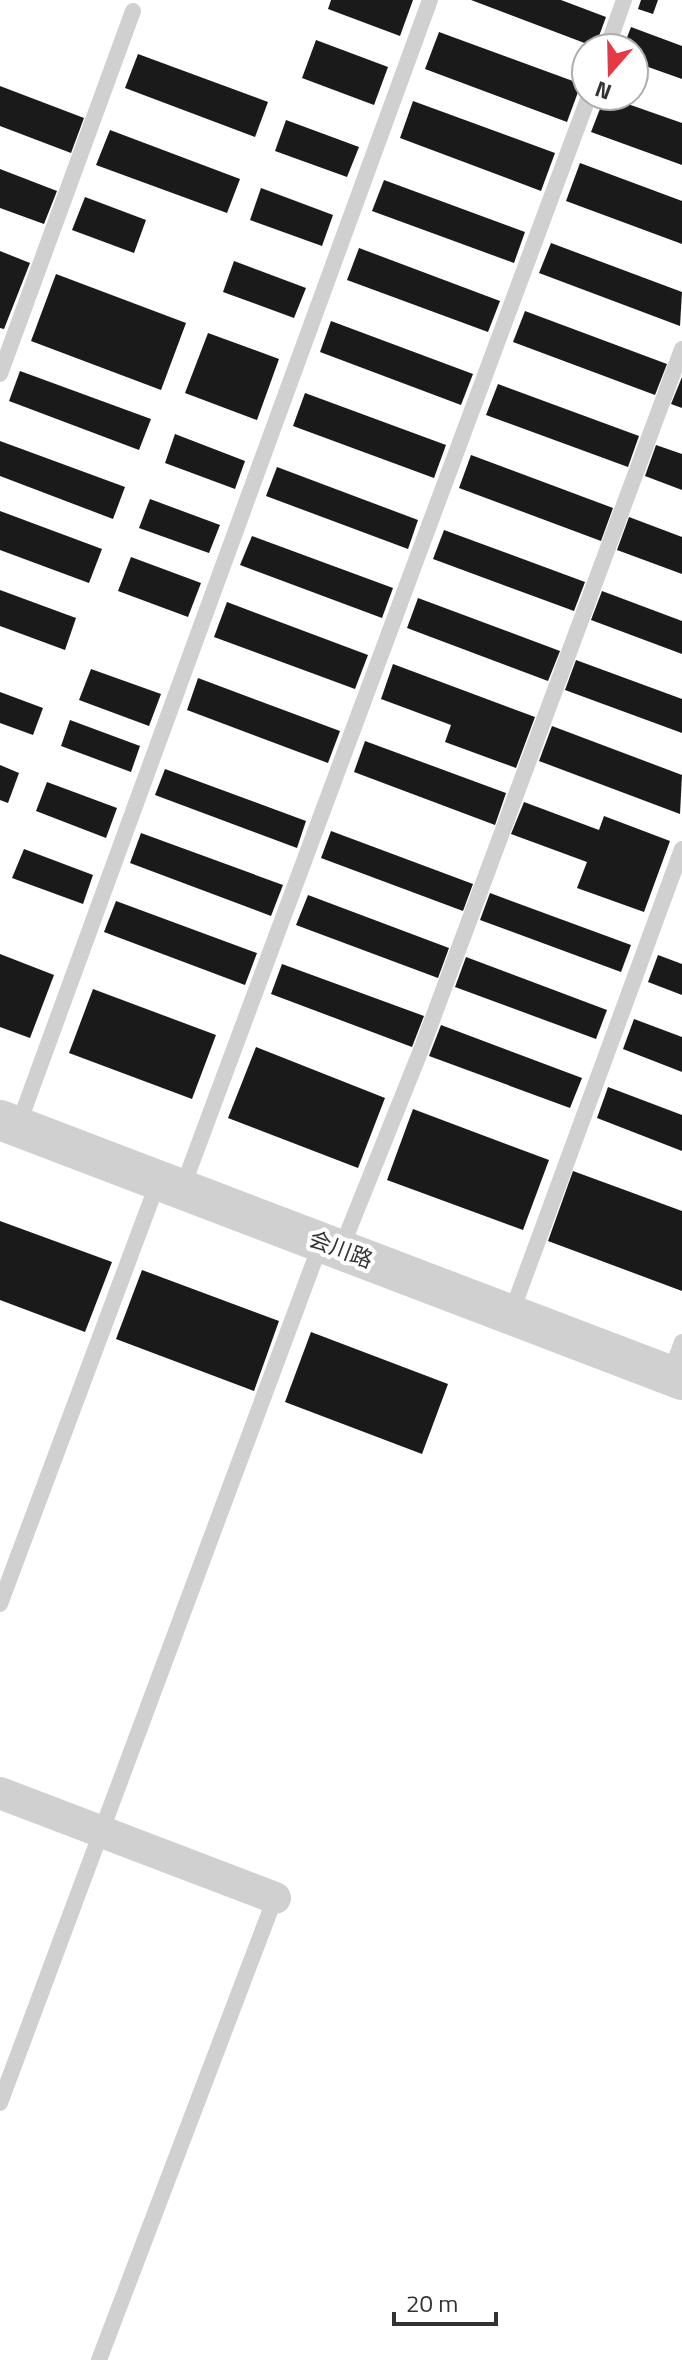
<svg xmlns="http://www.w3.org/2000/svg" width="682" height="2360" font-family="'Titillium Web','Noto Sans SC',sans-serif">
	<style>
		.building { fill: #1a1a1a }
		.lines { fill: none; stroke-linecap: round; stroke-linejoin: round }
		.service { stroke: #d0d0d0; stroke-width: 16 }
		.minor { stroke: #d0d0d0; stroke-width: 32 }
		.tertiary { stroke: #d0d0d0; stroke-width: 40 }
		.labels { text-anchor: middle; stroke-width: 8; stroke-linejoin: round; paint-order: stroke }
		.street-label { font-size: 22px; fill: #333; stroke: #fff }
	</style>
	<rect width="100%" height="100%" fill="#fff"/>
	<g class="building">
		<path d="M331 0H413L400 36 328 9Z"/>
		<path d="M471 0H561L606 17 595 47Z"/>
		<path d="M641 0H658L653 14 638 9Z"/>
		<path d="M631 27 682 46V79L634 62V48H623Z"/>
		<path d="M439 32 581 84 567 122 425 69Z"/>
		<path d="M316 40 388 67 374 105 302 78Z"/>
		<path d="M138 54 268 102 255 137 125 88Z"/>
		<path d="M0 86 84 118 71 153 0 126Z"/>
		<path d="M605 96 682 123V165L591 132Z"/>
		<path d="M413 101 555 153 541 191 400 138Z"/>
		<path d="M286 120 359 147 347 177 275 151Z"/>
		<path d="M110 130 240 179 227 213 96 165Z"/>
		<path d="M580 163 682 201V244L566 201Z"/>
		<path d="M0 169 57 191 44 224 0 208Z"/>
		<path d="M384 180 525 232 514 263 372 211Z"/>
		<path d="M261 188 333 215 322 246 250 220Z"/>
		<path d="M85 197 146 220 134 253 72 230Z"/>
		<path d="M551 243 682 292 680 326 539 273Z"/>
		<path d="M359 248 500 301 488 332 347 280Z"/>
		<path d="M0 251 30 263 4 329 0 328Z"/>
		<path d="M234 261 306 288 294 318 223 292Z"/>
		<path d="M56 274 186 323 161 390 31 341Z"/>
		<path d="M525 311 667 364 655 395 513 342Z"/>
		<path d="M331 321 473 374 461 405 320 352Z"/>
		<path d="M208 333 279 359 257 420 185 393Z"/>
		<path d="M20 371 151 419 139 450 9 401Z"/>
		<path d="M682 377V408L671 404Z"/>
		<path d="M498 384 639 436 628 467 486 415Z"/>
		<path d="M305 393 446 445 434 478 293 426Z"/>
		<path d="M175 434 245 461 235 489 165 463Z"/>
		<path d="M0 441 125 487 113 519 0 476Z"/>
		<path d="M656 445 682 454V490L645 476Z"/>
		<path d="M471 455 613 508 601 541 459 488Z"/>
		<path d="M277 467 418 520 408 549 266 496Z"/>
		<path d="M150 499 220 525 209 553 139 528Z"/>
		<path d="M0 511 102 549 89 583 0 550Z"/>
		<path d="M629 517 682 537V574L617 550Z"/>
		<path d="M444 530 585 582 574 611 433 559Z"/>
		<path d="M252 536 393 588 382 618 240 565Z"/>
		<path d="M131 557 201 583 188 617 118 591Z"/>
		<path d="M0 590 76 618 65 650 0 626Z"/>
		<path d="M602 591 682 621V654L591 620Z"/>
		<path d="M418 598 560 651 548 681 407 628Z"/>
		<path d="M227 602 368 655 355 689 214 637Z"/>
		<path d="M576 660 682 699V733L565 690Z"/>
		<path d="M393 664 535 717 516 768 445 742 451 725 381 699Z"/>
		<path d="M91 669 161 694 149 726 79 700Z"/>
		<path d="M198 678 340 731 328 763 187 710Z"/>
		<path d="M0 692 43 708 33 735 0 723Z"/>
		<path d="M70 720 140 746 131 772 61 746Z"/>
		<path d="M552 726 682 775 680 814 539 761Z"/>
		<path d="M365 741 506 793 495 825 354 772Z"/>
		<path d="M0 765 19 773 8 803 0 800Z"/>
		<path d="M165 769 306 821 297 848 155 795Z"/>
		<path d="M47 782 117 808 106 838 36 811Z"/>
		<path d="M524 802 599 830 604 816 670 841 644 912 577 888 587 862 511 834Z"/>
		<path d="M331 831 473 884 463 911 321 858Z"/>
		<path d="M141 833 283 885 271 916 130 863Z"/>
		<path d="M24 849 93 875 83 904 12 878Z"/>
		<path d="M490 893 631 945 621 972 480 920Z"/>
		<path d="M308 895 449 948 438 978 296 925Z"/>
		<path d="M116 901 257 953 245 985 104 932Z"/>
		<path d="M0 954 54 975 30 1038 0 1027Z"/>
		<path d="M658 955 682 964V995L648 982Z"/>
		<path d="M466 957 607 1010 596 1039 455 987Z"/>
		<path d="M282 964 424 1016 412 1047 271 994Z"/>
		<path d="M93 989 216 1035 192 1099 69 1053Z"/>
		<path d="M634 1019 682 1037V1072L623 1049Z"/>
		<path d="M441 1025 582 1078 570 1108 429 1056Z"/>
		<path d="M256 1047 385 1098 358 1168 228 1118Z"/>
		<path d="M608 1087 682 1115V1151L597 1118Z"/>
		<path d="M413 1109 549 1160 523 1230 387 1180Z"/>
		<path d="M573 1171 682 1211V1291L548 1241Z"/>
		<path d="M0 1221 112 1262 85 1332 0 1300Z"/>
		<path d="M142 1270 279 1321 254 1391 116 1339Z"/>
		<path d="M311 1332 448 1384 422 1454 285 1402Z"/>
	</g>
	<g class="lines">
		<g class="service">
			<path d="M607 48 624 0"/>
			<path d="M0 374 133 11"/>
			<path d="M18 1126 430 0"/>
			<path d="M182 1189 589 96"/>
			<path d="M341 1249 421 1050 682 349"/>
			<path d="M511 1314 682 849"/>
			<path d="M670 1375 682 1342"/>
			<path d="M0 1604 158 1182"/>
			<path d="M0 2103 321 1243"/>
			<path d="M99 2360 275 1898"/>
		</g>
		<path class="minor" d="M0 1793 275 1898"/>
		<path class="tertiary" d="M0 1120 682 1380"/>
	</g>
	<g class="labels">
		<g class="street-label">
			<text transform="translate(341 1249) rotate(21)" y="8">会川路</text>
		</g>
	</g>
	<g transform="translate(610 72) rotate(200)"><circle r="38" fill="#ffffff" stroke="#adadad" stroke-width="2"/>
	<path d="M0-6L14 30L0 20L-14 30Z" fill="#e63946"/>
	<text y="-12" font-size="22" font-weight="bold" text-anchor="middle" fill="#333333">N</text>
	</g>
	<path d="M394 2312v12h102v-12" fill="none" stroke="#333333" stroke-width="4"/>
	<text x="406" y="2312" font-size="24" fill="#333333" stroke="#ffffff" stroke-width="6" paint-order="stroke">20 m</text>
</svg>
